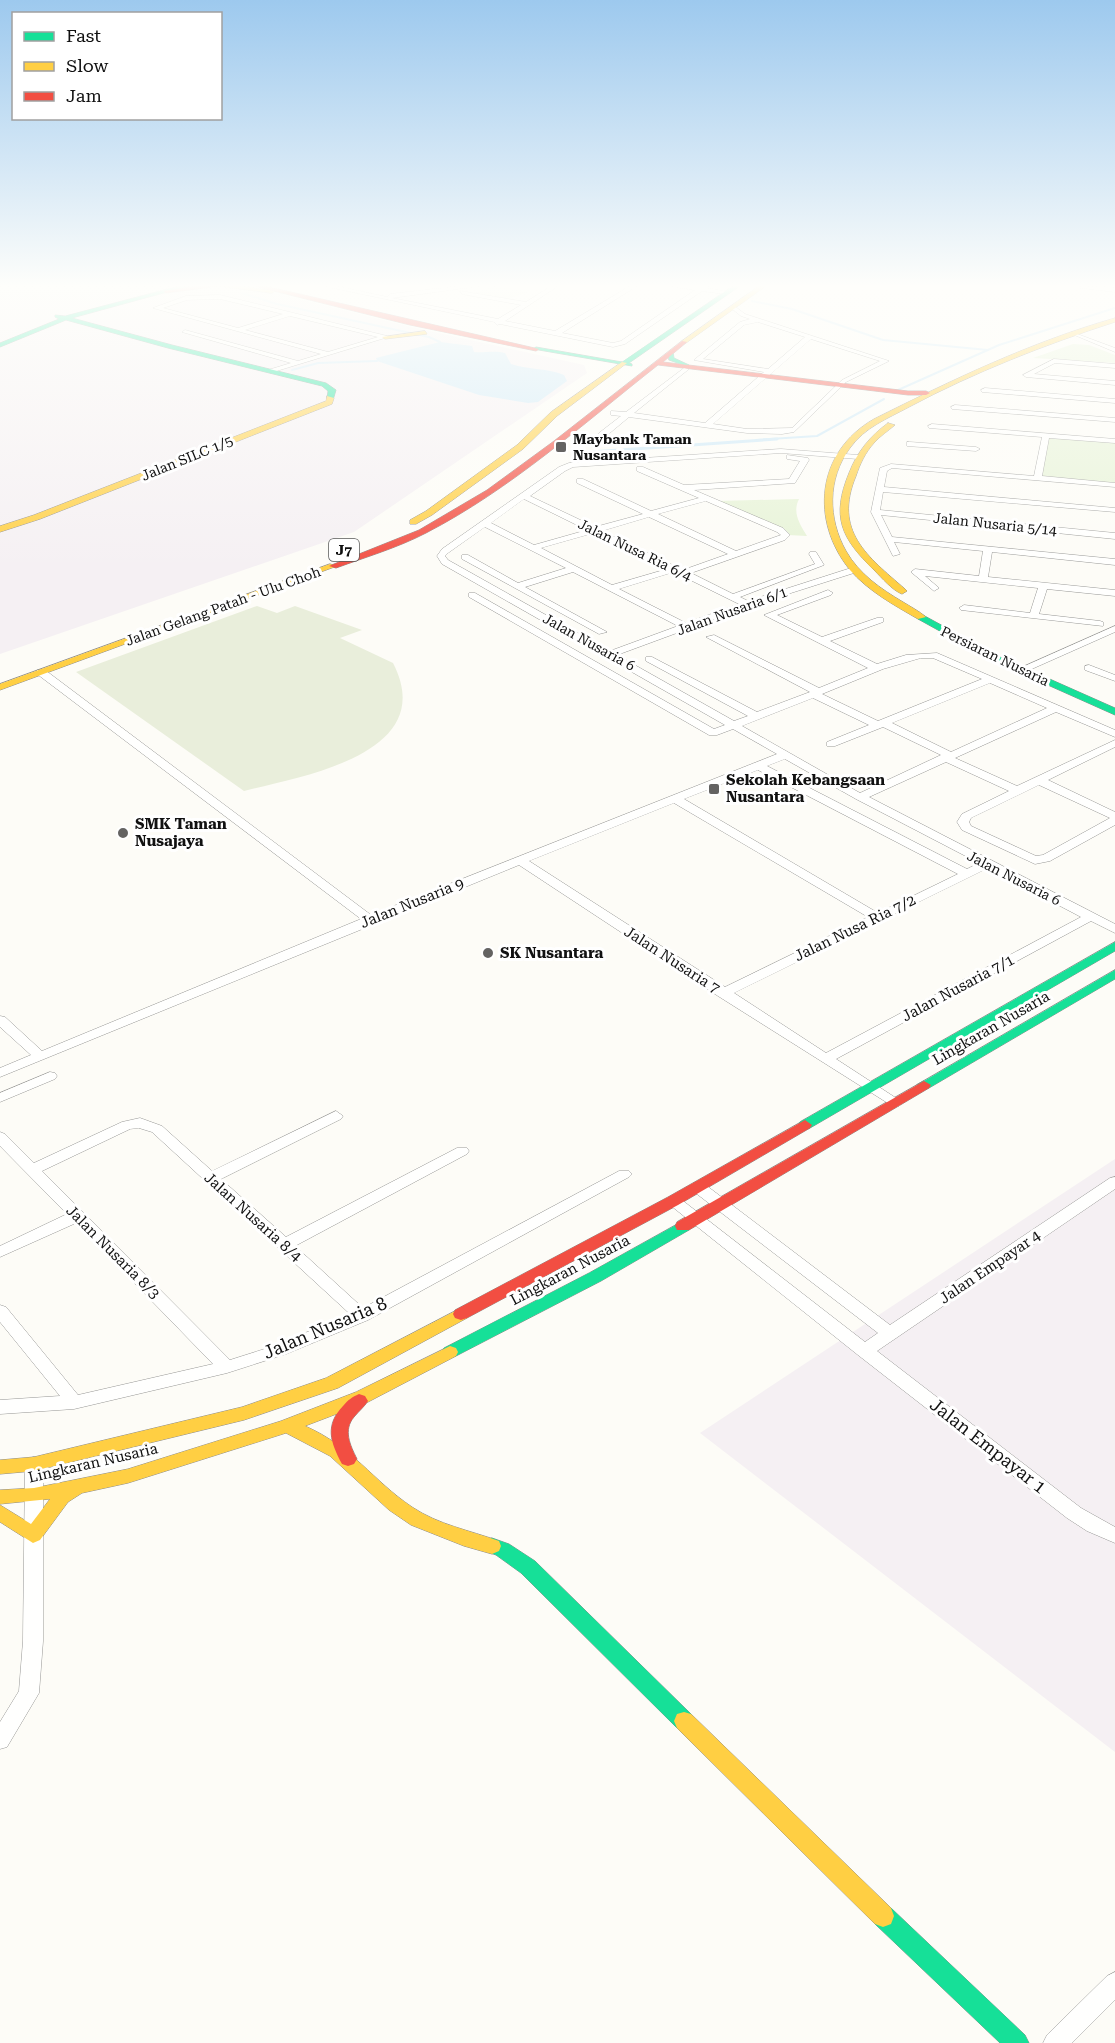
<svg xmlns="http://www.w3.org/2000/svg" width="1115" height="2043" font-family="'Roboto Serif',serif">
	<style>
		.industrial { fill: #f5f0f3 }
		.green { fill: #e7f3d7 }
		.cemetery { fill: #e9eedb }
		.pitch { fill: #f0f6e1 }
		.water { fill: #cde8f7 }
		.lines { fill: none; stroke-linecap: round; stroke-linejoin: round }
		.stream-far1 { stroke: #cde8f7; stroke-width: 2 }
		.stream { stroke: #cde8f7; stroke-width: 3 }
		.street-casing { stroke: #979795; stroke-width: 1 }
		.fast-casing { stroke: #8e8d8b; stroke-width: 1 }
		.slow-casing { stroke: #8e8d8b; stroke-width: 1 }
		.jam-casing { stroke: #8e8d8b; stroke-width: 1 }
		.street { fill: #fffffe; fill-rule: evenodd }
		.fast { fill: #16e098; fill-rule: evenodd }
		.slow { fill: #ffcf43; fill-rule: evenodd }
		.jam { fill: #f24e42; fill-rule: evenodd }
		.poi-dot { fill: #646362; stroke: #fff; stroke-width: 2 }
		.labels { text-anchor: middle; stroke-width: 6; stroke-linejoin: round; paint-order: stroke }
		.far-poi-label { font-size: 14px; font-weight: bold; fill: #111; stroke: #fff; text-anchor: start }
		.far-street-label { font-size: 14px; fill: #111; stroke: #fff }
		.shield { fill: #fff; stroke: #585858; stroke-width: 1.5 }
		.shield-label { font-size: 14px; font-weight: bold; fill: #111 }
		.poi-label { font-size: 15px; font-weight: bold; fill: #111; stroke: #fff; text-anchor: start }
		.street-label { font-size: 15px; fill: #111; stroke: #fff }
		.near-street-label { font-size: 18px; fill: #111; stroke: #fff }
	</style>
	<rect width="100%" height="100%" fill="#fdfcf7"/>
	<g class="industrial">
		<path d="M0 286H247L411 327 584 365 587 373 354 532 0 654Z"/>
		<path d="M1115 1159V1752L700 1433Z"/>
	</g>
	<g class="green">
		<path d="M1073 344 1089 345 1115 355V363L1033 358Z"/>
		<path d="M1048 437 1115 443V483L1042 477Z"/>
		<path d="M799 499C792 513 800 524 807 536L788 535 717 501Z"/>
	</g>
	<path class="cemetery" d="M257 606 277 613 295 606 362 630 340 638 393 663C440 754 303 776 244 791L76 672Z"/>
	<path class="pitch" d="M495 286 528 292 508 299 475 293Z"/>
	<path class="water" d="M440 342 472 346 474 352C485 353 494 350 505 353L511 364C529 370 548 368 564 375L567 381 538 402 528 403 479 395 377 361 376 358Z"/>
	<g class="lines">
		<g class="stream-far1">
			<path d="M242 293 277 304 429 337 440 342"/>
			<path d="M752 301 792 309 883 340 988 350"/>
			<path d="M292 370 318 363 377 361"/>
			<path d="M898 390 999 345 1115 308"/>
			<path d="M756 440 817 436 884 399"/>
		</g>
		<path class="stream" d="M576 453 777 439"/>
		<g class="street-casing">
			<g id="street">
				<path d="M324 286H336L387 297 390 294 461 286H480L392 298 498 319 521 305 462 294 460 291 526 302 551 286H558L505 321 555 331 630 286H637L562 333 613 343 621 341 695 290 669 286H709L707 288 728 292 725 294 702 291 625 344 613 347 500 324 497 325 494 322Z"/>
				<path d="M1078 286 1115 288V292L1081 288Z"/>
				<path d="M220 295 387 336 388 337 270 373 268 370 291 363 182 332 185 330 298 361 321 354 153 308 186 296ZM220 299 283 314 238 328 163 308 187 300ZM290 316 378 337 328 352 245 330Z"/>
				<path d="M733 305 745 314 889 361 846 382 794 432 782 434 747 433 629 417 605 437H599V433L621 416 611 415V411L626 412 684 368 689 369 634 413 705 423 764 372 694 360 740 322 750 319 741 316 731 308ZM758 322 805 337 768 369 703 359 744 325ZM811 339 880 361 842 380 792 428 747 429 713 424Z"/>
				<path d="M1072 332 1115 348V352L1072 334Z"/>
				<path d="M1054 359 1115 364V368L1055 363 1034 374 1115 381V385L1026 377 1023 375Z"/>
				<path d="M985 388 1115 399V403L982 392 981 390Z"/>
				<path d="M955 405 1115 418V422L952 409 951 407Z"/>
				<path d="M932 424 1115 439V443L1049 438 1042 476 1115 483V487L892 468 887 471 884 487 1115 508V512L883 492 880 510 1115 533V539L881 515 892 537 1115 559V565L992 552 988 577 1115 590V596L1047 589 1039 614 1100 621 1103 622V626L961 610 959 608 964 605 1030 613 1038 588 925 576 939 588 934 591 911 572 915 569 979 576 983 551 894 542 900 554 893 556 871 512 880 468 891 464 1034 476 1042 437 929 428 928 426Z"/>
				<path d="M910 442 976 447 980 449 976 451 907 446V442Z"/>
				<path d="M781 449 858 455 862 457 858 459 781 453 573 467 565 471 530 496 595 527 643 514 577 483V479H583L651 511 699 498 637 471V467H643L684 485 789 479 800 461 787 459V455L808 458 809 460 795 483 694 490 783 528 790 535 785 540 691 573 733 594 815 564 809 554 810 552H816L824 565 740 597 748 601 851 568H857V572L750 606 617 655 734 721 748 716 646 661V657H652L757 712 810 692 706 637 714 635 819 688 868 668 764 615 828 590 833 593 831 595 777 615 822 637 877 618H883V622L830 641 877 664 906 655 937 653 1115 730V737L1056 712 955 758 1017 786 1115 740V747L1048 780 1115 812V825L1050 861 1035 864 962 830 957 822 962 814 1009 791 946 762 869 797 1115 924V933L1091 921 836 1059 899 1100 901 1103 899 1106 894 1107 718 996 519 865 0 1077V1068L31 1055 0 1027V1016L5 1017 42 1051 361 919 37 674V670H45L371 915 777 754 733 729 717 735H709L469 597V593H475L714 729 725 725 442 564 437 556 442 549 559 467 569 463ZM524 499 587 530 534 545 491 523ZM706 501 777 532 781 535 736 551 658 514ZM649 517 728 554 683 570 602 531ZM485 527 566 568 518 583 468 555H462V559L599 634 607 632 525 587 573 572 678 626 610 651 448 560 445 556 448 553ZM594 533 667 569 612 585 541 548ZM674 572 739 604 686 623 619 589ZM921 658H933L982 679 878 721 822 694 883 669ZM990 683 1047 708 951 752 892 723ZM813 698 869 725 827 742V746H835L883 727 941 755 860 793 742 726ZM785 759 856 799 979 863 967 869 767 766ZM758 770 958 874 878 913 684 799ZM1039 785 1110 818 1043 855 1036 856 971 826 969 822 971 818ZM674 803 868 917 725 987 529 861ZM988 868 1081 917 826 1053 734 993Z"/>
				<path d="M1115 626V632L1025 672H1017L1016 670Z"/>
				<path d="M1089 665 1115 675V681L1085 670V666Z"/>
				<path d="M50 1072 55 1073 57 1076 55 1079 0 1102V1093Z"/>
				<path d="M336 1111 343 1116 341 1119 221 1179 286 1237 457 1148H467L469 1151 467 1154 295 1246 363 1308 619 1171H629L632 1174 629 1177 368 1320 286 1354 227 1373 74 1409 0 1414V1400L60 1396 0 1322V1305L6 1307 78 1395 213 1364 76 1223 0 1257V1246L67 1214 0 1146V1132L5 1134 34 1163 122 1122 140 1118 162 1126 212 1171ZM139 1128 152 1132 350 1314 274 1346 230 1360 42 1171 130 1129Z"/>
				<path d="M1115 1177V1189L877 1351 1081 1508 1115 1527V1543L1087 1531 1067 1518 858 1355 665 1201 668 1197H678L865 1342 878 1333 693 1191 690 1187 693 1183H703L890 1325 1110 1178Z"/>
				<path d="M34 1457 40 1459 43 1464V1641L39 1693 7 1747 0 1749V1722L19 1691 23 1641 25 1464 28 1459Z"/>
				<path d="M1115 1972V2000L1072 2043H1043L1047 2035 1107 1976Z"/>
			</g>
		</g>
		<g class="fast-casing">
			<g id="fast">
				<path d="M179 286H189L72 318 172 345 326 383 336 390 333 400H327L328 391 322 386 168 348 66 320 0 347V343L59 319 55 317V315L65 316Z"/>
				<path d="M733 286H740L629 363 632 364V366L533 349 536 347 622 362Z"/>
				<path d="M669 352H673L674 358 689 365V367L669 360Z"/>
				<path d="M921 614 1000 657 1115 708V715L994 661 918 619 916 617Z"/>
				<path d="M1115 942V951L810 1128 805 1130 798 1125 800 1122Z"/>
				<path d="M1115 970V979L929 1088H919L917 1085Z"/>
				<path d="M683 1221 689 1222 691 1226 689 1230 601 1281 456 1356 450 1358 444 1356 442 1352 444 1348 589 1273Z"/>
				<path d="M492 1538 509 1544 535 1561 691 1714 694 1721 691 1728 684 1730 677 1728 521 1573 496 1555 485 1551 483 1546 485 1541Z"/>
				<path d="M883 1905 891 1908 1025 2035 1029 2043H1000L875 1924 872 1916 875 1908Z"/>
			</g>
		</g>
		<g class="slow-casing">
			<g id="slow">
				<path d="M219 286H240L275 291 272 293Z"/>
				<path d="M759 286H766L686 343H682V341Z"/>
				<path d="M1115 318V322C1044 345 975 372 909 407 887 419 865 427 850 448 827 479 828 519 846 551 859 574 881 589 903 602 911 607 919 611 926 617L918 619C894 605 868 591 850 570 810 521 816 452 874 419 952 380 1031 342 1115 318Z"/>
				<path d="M425 331 427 334 385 339 382 337Z"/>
				<path d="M622 362 627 363 557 416 523 449 432 515 416 524H410V520L426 511 517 445 551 412Z"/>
				<path d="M327 396 334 398 332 404 40 519 0 532V526L34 515 326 401Z"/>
				<path d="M888 423 895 425C888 431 880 436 874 443 865 453 860 464 856 476 833 531 867 556 905 589L907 591 902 594C892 590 882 578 874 570 841 538 831 517 849 473 857 452 870 436 888 423Z"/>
				<path d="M330 564 337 566 0 690V684Z"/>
				<path d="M461 1308 467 1310 469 1314 467 1318 338 1388 244 1420 34 1471 0 1474V1460L34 1457 242 1407 326 1378Z"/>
				<path d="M450 1346 456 1348 458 1352 456 1356 368 1402 305 1426C353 1447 372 1480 412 1507 439 1525 469 1530 499 1541L501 1546 499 1551 492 1554 464 1546 411 1525 389 1510 330 1456 286 1433 128 1483 82 1493 68 1502 40 1540 33 1543 0 1522V1505L31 1524 50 1499 0 1504V1490L34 1488 128 1469 281 1421 356 1392Z"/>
				<path d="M684 1712 691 1714 891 1908 894 1916 891 1924 883 1927 875 1924 677 1728 674 1721 677 1714Z"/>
			</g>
		</g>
		<g class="jam-casing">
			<g id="jam">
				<path d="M198 286H219L166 293 163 291Z"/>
				<path d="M254 286H265L539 349 536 351 410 325Z"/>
				<path d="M682 341 687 342 663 362 908 391H926L930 393 926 395H908L658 365C583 424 511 489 426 533 397 548 366 557 336 568L329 566 419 530 487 490 554 441Z"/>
				<path d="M924 1081 931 1085 929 1088 689 1230H677L675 1226 677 1222Z"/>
				<path d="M805 1120 812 1125 810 1128 678 1205 467 1318 461 1320 455 1318 453 1314 455 1310 668 1197Z"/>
				<path d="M359 1394 365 1396 368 1401C364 1407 359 1411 354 1417 343 1430 350 1445 357 1459L354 1464 348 1466 342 1464C330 1442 325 1425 343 1406 348 1400 352 1397 359 1394Z"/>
			</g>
		</g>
		<use href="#street" class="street"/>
		<use href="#fast" class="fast"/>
		<use href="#slow" class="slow"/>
		<use href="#jam" class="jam"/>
	</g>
	<linearGradient id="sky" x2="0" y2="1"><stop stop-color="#9dc9ee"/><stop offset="0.5" stop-color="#fefefb"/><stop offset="1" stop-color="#fefefb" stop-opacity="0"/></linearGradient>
	<rect width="1115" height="572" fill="url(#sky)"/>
	<g class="poi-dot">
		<rect x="555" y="441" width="12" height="12" rx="3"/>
		<rect x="708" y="783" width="12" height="12" rx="3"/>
		<circle cx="123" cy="833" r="6"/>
		<circle cx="488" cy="953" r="6"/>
	</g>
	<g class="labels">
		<g class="far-poi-label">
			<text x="573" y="444">Maybank Taman<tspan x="573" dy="16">Nusantara</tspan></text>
		</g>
		<g class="far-street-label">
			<text transform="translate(187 458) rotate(-22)" y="5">Jalan SILC 1/5</text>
			<text transform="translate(995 524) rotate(6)" y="5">Jalan Nusaria 5/14</text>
			<text transform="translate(635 550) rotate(26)" y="5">Jalan Nusa Ria 6/4</text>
			<text transform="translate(223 606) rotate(-20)" y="5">Jalan Gelang Patah - Ulu Choh</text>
			<text transform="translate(732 611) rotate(-20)" y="5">Jalan Nusaria 6/1</text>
			<text transform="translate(589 642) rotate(29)" y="5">Jalan Nusaria 6</text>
			<text transform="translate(995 656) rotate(26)" y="5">Persiaran Nusaria</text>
			<text transform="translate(1014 878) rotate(27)" y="5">Jalan Nusaria 6</text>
		</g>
		<rect class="shield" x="329" y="539" width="30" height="22" rx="4.5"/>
		<g class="shield-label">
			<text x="344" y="555">J7</text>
		</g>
		<g class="poi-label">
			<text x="726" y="785">Sekolah Kebangsaan<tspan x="726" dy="17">Nusantara</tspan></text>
			<text x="135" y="829">SMK Taman<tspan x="135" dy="17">Nusajaya</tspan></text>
			<text x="500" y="958">SK Nusantara</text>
		</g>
		<g class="street-label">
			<text transform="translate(412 903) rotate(-22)" y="5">Jalan Nusaria 9</text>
			<text transform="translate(855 928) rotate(-26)" y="5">Jalan Nusa Ria 7/2</text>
			<text transform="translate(672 960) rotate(33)" y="5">Jalan Nusaria 7</text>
			<text transform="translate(958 988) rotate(-28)" y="5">Jalan Nusaria 7/1</text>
			<text transform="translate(991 1028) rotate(-30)" y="5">Lingkaran Nusaria</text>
			<text transform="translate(253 1217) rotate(42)" y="5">Jalan Nusaria 8/4</text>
			<text transform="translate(113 1252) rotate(45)" y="5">Jalan Nusaria 8/3</text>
			<text transform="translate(990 1267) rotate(-34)" y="5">Jalan Empayar 4</text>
			<text transform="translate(570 1270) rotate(-28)" y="5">Lingkaran Nusaria</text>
			<text transform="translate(93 1463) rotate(-13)" y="5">Lingkaran Nusaria</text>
		</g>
		<g class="near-street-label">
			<text transform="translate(325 1328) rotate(-23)" y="6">Jalan Nusaria 8</text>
			<text transform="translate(988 1446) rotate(38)" y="6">Jalan Empayar 1</text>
		</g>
	</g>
	<rect x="12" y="12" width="210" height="108" fill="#ffffff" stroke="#a0a0a0" stroke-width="1.5"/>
	<rect x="24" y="32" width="30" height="9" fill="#16e098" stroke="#a0a0a0" stroke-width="1.5"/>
	<text x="66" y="42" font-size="18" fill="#111111">Fast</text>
	<rect x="24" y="62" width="30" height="9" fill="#ffcf43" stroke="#a0a0a0" stroke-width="1.5"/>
	<text x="66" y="72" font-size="18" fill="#111111">Slow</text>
	<rect x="24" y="92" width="30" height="9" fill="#f24e42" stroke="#a0a0a0" stroke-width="1.5"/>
	<text x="66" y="102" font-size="18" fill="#111111">Jam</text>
</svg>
